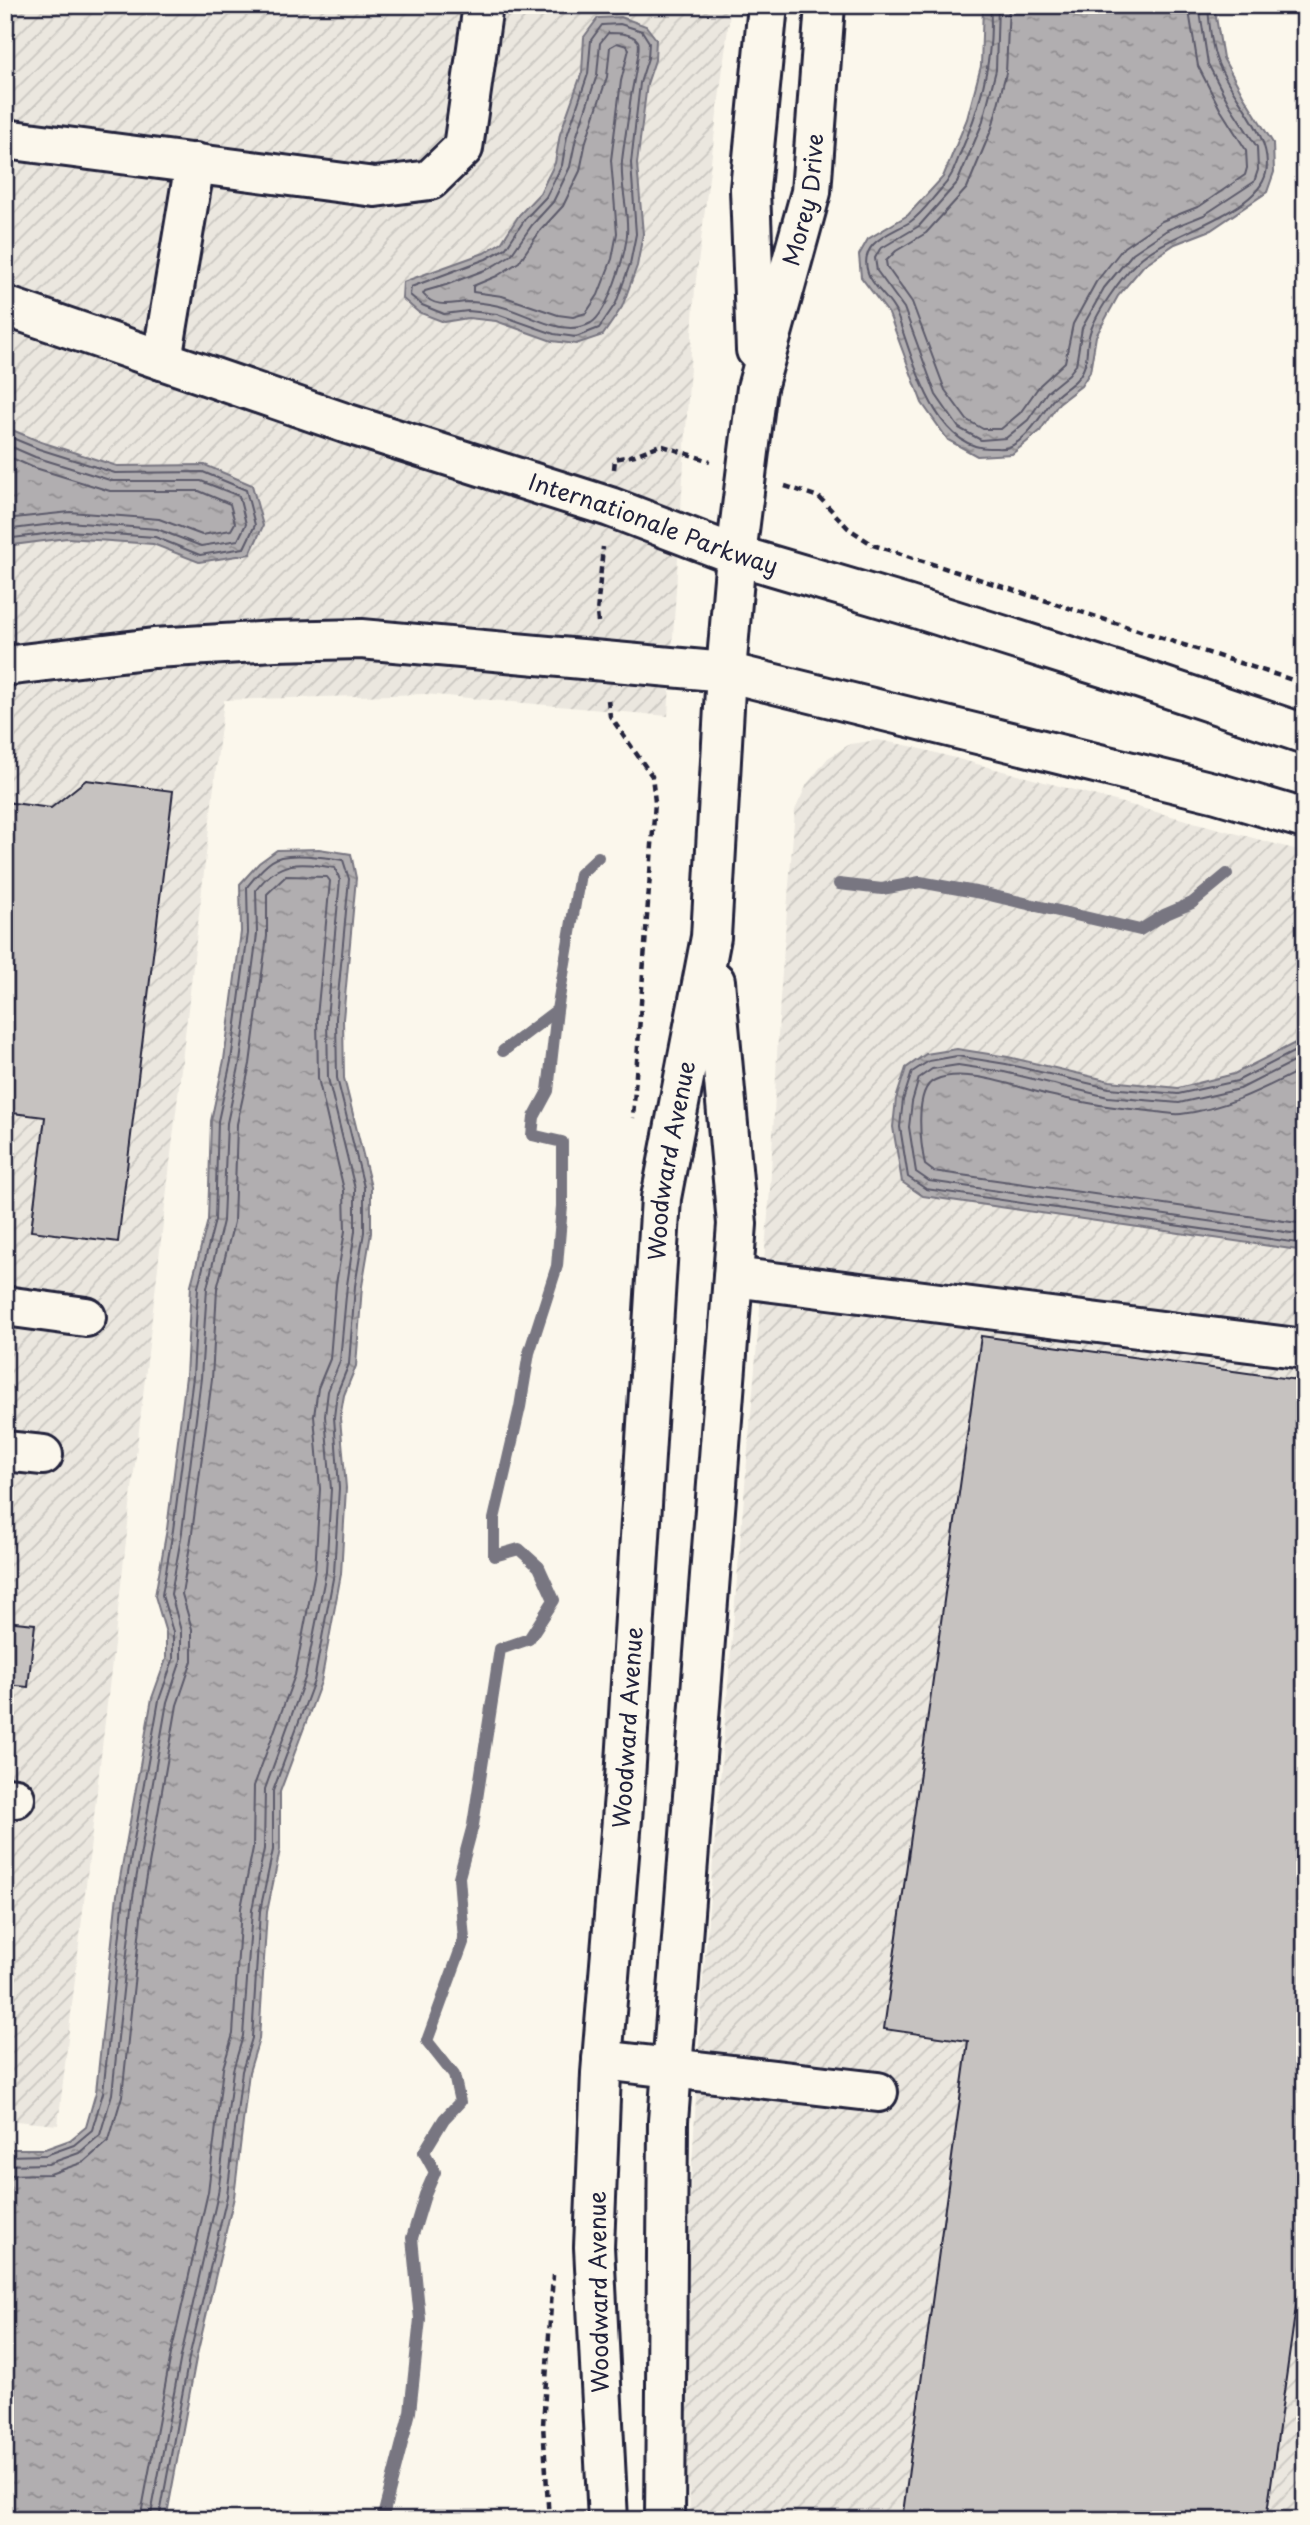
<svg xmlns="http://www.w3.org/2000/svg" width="1310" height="2525" font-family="'Playpen Sans',sans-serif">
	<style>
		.industrial { fill: url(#industrial-furrows) }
		.water { fill: url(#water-ripples); stroke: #787681; stroke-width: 2 }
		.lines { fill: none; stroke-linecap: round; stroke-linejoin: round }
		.shore { stroke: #5b5a6a; stroke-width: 2 }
		.stream { stroke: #787681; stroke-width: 12 }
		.building { fill: #c6c2c0; stroke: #22223b; stroke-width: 2 }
		.minor-casing { stroke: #22223b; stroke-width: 44 }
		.path { stroke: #22223b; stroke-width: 4.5; stroke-dasharray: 7 5; stroke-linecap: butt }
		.minor { stroke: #fbf7ec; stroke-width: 38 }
		.labels { text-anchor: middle; stroke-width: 5; stroke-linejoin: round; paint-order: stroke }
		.street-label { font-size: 23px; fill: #22223b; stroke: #fbf7ec }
	</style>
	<defs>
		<pattern id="industrial-furrows" width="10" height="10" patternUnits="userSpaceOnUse" patternTransform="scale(1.75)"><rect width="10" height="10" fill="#ebe7df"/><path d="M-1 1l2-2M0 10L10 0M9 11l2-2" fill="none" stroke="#c9c6c0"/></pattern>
		<pattern id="water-ripples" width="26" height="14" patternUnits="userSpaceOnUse" patternTransform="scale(1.75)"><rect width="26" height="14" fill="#b1aeb0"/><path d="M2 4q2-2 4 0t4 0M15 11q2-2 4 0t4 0" fill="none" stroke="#908d90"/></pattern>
	</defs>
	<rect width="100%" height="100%" fill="#fbf7ec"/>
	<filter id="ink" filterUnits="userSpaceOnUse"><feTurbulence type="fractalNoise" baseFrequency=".0143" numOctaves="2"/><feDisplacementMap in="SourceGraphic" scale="14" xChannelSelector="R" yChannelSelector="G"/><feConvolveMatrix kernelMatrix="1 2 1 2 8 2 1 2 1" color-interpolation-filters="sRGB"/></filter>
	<g filter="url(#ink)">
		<g class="industrial">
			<path d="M5 5H731L695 287 668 716 425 694 224 700 58 2125 5 2120Z"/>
			<path d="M878 740 910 746 1305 852V2520H691L687 2470V2254L702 1991 770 1191 780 998 795 810 807 784 828 758 850 744Z"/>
		</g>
		<g class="water">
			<path d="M983 5H1214L1223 58 1243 95 1273 143 1274 172 1267 192 1211 230 1175 244 1144 265 1118 296 1096 336 1090 372 1081 386 1059 403 1040 431 1012 454 977 456 948 440 922 403 889 314 861 277 859 255 868 239 908 215 943 177 967 119 981 66Z"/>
			<path d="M621 17 646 26 656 39 655 60 647 84 637 164 643 234 637 266 622 307 603 335 576 344 552 341 496 321 468 318 444 322 418 312 402 298 403 282 484 253 502 242 519 215 540 193 555 163 560 134 582 72 584 37 598 18Z"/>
			<path d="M5 427 41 442 117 466 205 465 252 485 263 526 250 554 199 562 153 544 67 538 5 546Z"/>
			<path d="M319 849 351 854 356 878 343 1019 344 1078 371 1187V1233L362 1286 356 1366 344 1395 340 1418 346 1488 341 1574 321 1682 280 1792V1850L267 1912 259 2039 249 2072 234 2197 196 2359 166 2520H5V2149H45L70 2140 86 2127 96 2092 117 1895 152 1698 166 1659V1633L155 1596 167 1529 186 1376 191 1285 208 1220 211 1121 224 1060 241 932 240 884 259 863 277 850Z"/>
			<path d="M1305 1038V1251L923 1196 902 1182 893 1127 896 1099 906 1068 926 1054 957 1049 1008 1057 1110 1081 1178 1088 1234 1074Z"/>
		</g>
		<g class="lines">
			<g class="shore">
				<path d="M990 5C995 56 980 108 960 154 955 167 951 179 941 189 932 199 922 214 910 222 890 234 858 242 868 273 873 288 891 299 897 315 913 357 934 451 992 448 997 448 1005 449 1009 447 1026 440 1041 416 1051 402 1060 390 1077 384 1083 370 1088 360 1086 347 1089 336 1094 315 1122 276 1138 261 1168 232 1257 214 1266 173 1274 135 1230 96 1217 61 1211 45 1209 22 1208 5"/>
				<path d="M998 5 996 70 982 124 957 183 919 226 880 249 875 258 877 271 904 308 936 395 959 428 981 440 1006 438 1028 420 1047 392 1069 374 1076 365 1082 328 1104 288 1133 253 1167 230 1204 215 1254 182 1258 170 1257 147 1229 104 1208 64 1199 5"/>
				<path d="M1009 5 1006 73 992 128 967 188 926 233 896 251 886 261 887 267 912 302 945 390 967 420 983 429H1001L1020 413 1040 385 1065 362 1073 324 1096 282 1124 247 1162 221 1200 206 1245 175 1247 168 1246 150 1220 109 1198 66 1188 5"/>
				<path d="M620 24 642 31 649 42 648 58 640 83 631 163 636 234 630 264 616 303 599 328 576 337 554 334 497 314 468 311 444 314 422 305 410 295 411 287 486 259 506 248 525 219 546 197 562 165 567 136 588 74 591 40 602 25Z"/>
				<path d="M608 33C617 33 632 33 638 41 642 46 631 92 630 103 628 122 624 142 622 161 620 186 629 211 627 235 625 255 608 313 591 323 562 339 527 312 499 306 490 304 477 302 467 302 452 303 435 309 423 294L425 291 446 285 490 268 511 255 532 225 553 202 570 167 576 138 597 75 600 43Z"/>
				<path d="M617 43 627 46 629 49 621 81 611 160 617 233 612 259 598 295 586 313 573 317 558 315 502 296 473 292V286L497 276 519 262 540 231 563 206 580 171 586 141 607 77 610 47Z"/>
				<path d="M5 435 39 449 115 473 203 472 246 490 255 525 244 548 200 555 155 537 68 531 5 539"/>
				<path d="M5 444 35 457 113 481H201L239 496 246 524 238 540 201 546 157 529 68 522 5 530"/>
				<path d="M5 455 32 467 110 491H199L230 504 235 523 231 530 202 535 159 519 70 512 5 519"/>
				<path d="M1305 1046 1237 1081 1178 1094 1109 1088 1006 1064 957 1056 929 1061 912 1072 903 1100 900 1127 908 1177 926 1189 1305 1244"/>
				<path d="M1305 1056 1240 1089 1179 1103 1108 1097 1004 1072 958 1065 932 1069 919 1078 912 1102 909 1127 916 1172 929 1181 1305 1235"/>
				<path d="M1305 1068C1265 1088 1226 1109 1181 1114 1171 1115 1159 1112 1149 1111 1115 1108 1083 1103 1049 1095 1019 1088 964 1066 935 1080 913 1089 921 1146 925 1165L933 1171 1305 1224"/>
				<path d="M5 2156 46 2155 74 2145 92 2130 103 2093 124 1896 159 1700 173 1660V1632L162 1595 173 1530 193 1377 198 1287 215 1220 218 1121 231 1061 248 933 247 887C255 877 268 860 281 857 298 853 325 857 343 860L349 879 336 1018 337 1078 364 1187V1232L355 1286 349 1364 337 1393 334 1417 339 1488 334 1573 314 1681 273 1791V1850L260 1911 252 2038 242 2071 227 2196 189 2358 159 2520"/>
				<path d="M5 2165 48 2164 79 2153 100 2135 112 2094 133 1897 167 1702 181 1660V1631L171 1594 182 1532 201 1378 207 1288 223 1221 227 1123 240 1062 257 934 256 890C279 859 300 862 335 868L340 880 327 1018 328 1078 355 1189V1231L347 1285 340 1361 328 1391 325 1416 331 1489 326 1572 305 1678 265 1789 264 1849 252 1910 243 2036 233 2070 218 2194 181 2356 150 2520"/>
				<path d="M5 2175 50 2174 84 2162 109 2140 122 2096 143 1899 177 1705 192 1661V1629L182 1594 192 1533 212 1379 217 1289 234 1222 237 1124 250 1064 267 936V894L286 876 327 877 330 881 317 1017 318 1078 344 1190 345 1231 336 1284 330 1359 318 1388 314 1416 320 1489 315 1571 295 1675 254 1786 253 1848 241 1908 233 2034 223 2068 208 2192 171 2354 140 2520"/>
			</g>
			<g class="stream">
				<path d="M839 884 882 889 920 882 981 893 1140 930 1164 915 1192 903 1227 874"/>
				<path d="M503 1051 557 1010 580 874 598 857"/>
				<path d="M382 2520 410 2412 420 2319 412 2238 425 2195 435 2172 424 2152 444 2119 460 2102 454 2075 427 2041 464 1940 459 1877 473 1825 500 1649 529 1639 554 1600 539 1567 519 1549 494 1556V1519L520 1407 529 1353 557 1266 562 1206V1142L532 1135 534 1117 548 1091 557 1010"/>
			</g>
		</g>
		<g class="building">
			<path d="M402 5H436V10Z"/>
			<path d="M86 780 173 791 118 1242 31 1231 45 1117 5 1112V802L51 808Z"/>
			<path d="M981 1336 1305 1381V2243L1266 2520H902L968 2041 884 2029Z"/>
			<path d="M5 1621 35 1624 28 1687 5 1685Z"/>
		</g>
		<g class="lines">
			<g class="minor-casing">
				<g id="minor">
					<path d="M5 139 375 187 430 180 463 148 483 5"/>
					<path id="s1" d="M5 306 345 423 610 507 736 555 906 605 1141 679 1305 734"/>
					<path d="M756 350 750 189 768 5"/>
					<path d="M162 360 195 163"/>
					<path d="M5 666 154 648 275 641 361 639 726 672 1217 793 1305 819"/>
					<path d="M733 1277 1305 1349"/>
					<path d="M5 1306 86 1317"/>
					<path d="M5 1451 43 1455"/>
					<path d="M5 1797 15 1798"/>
					<path d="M602 2060 878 2092"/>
					<path id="s2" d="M608 2520 594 2247 601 2073 624 1795 661 1198 711 937 726 672 736 555 757 388 811 192 825 5"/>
					<path d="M665 2520 668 2121 737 1224 715 981"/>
				</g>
			</g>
			<g class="path">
				<path d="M614 469 615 459 635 455 660 445 710 461"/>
				<path d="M785 486 819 497 848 528 873 545 1305 684"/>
				<path d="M598 622 597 613 603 547"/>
				<path d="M608 700 610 716 652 776 655 802 633 1118"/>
				<path d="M549 2520 543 2425 553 2275"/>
			</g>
			<use href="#minor" class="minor"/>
		</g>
	</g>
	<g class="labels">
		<g class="street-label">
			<text dy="8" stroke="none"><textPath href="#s2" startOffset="2336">Morey Drive</textPath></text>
			<text dy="8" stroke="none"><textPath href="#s1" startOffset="684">Internationale Parkway</textPath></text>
			<text dy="8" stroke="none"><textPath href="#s2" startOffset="1363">Woodward Avenue</textPath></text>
			<text dy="8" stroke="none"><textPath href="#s2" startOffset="794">Woodward Avenue</textPath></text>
			<text transform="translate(599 2292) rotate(-91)" y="8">Woodward Avenue</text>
		</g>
	</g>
	<rect width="1310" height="2525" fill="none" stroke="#fbf7ec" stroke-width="28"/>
	<rect x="14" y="14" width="1282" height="2497" fill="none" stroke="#22223b" stroke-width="2.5" filter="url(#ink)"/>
</svg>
